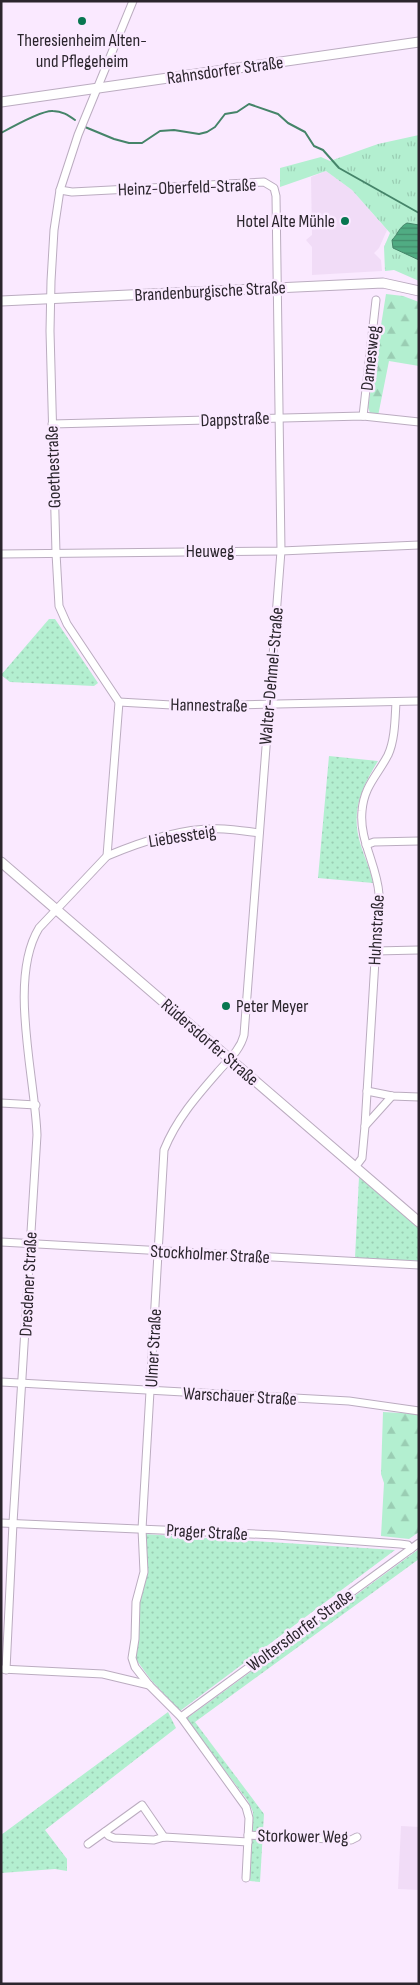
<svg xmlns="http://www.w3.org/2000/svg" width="420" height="1985" font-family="'Sofia Sans Condensed',sans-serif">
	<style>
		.built { fill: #f1dcf7 }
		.grass { fill: url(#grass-dots) }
		.forest { fill: url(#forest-firs) }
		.park { fill: url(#park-tufts) }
		.water { fill: url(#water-rules); stroke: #458469 }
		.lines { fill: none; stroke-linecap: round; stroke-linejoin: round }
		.stream { stroke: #458469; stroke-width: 2 }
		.minor-casing { stroke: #bbacc0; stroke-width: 9 }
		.tertiary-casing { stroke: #bbacc0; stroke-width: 11 }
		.minor { stroke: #fff; stroke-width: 7 }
		.tertiary { stroke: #fff; stroke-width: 9 }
		.poi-dot { fill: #077650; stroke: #fae9ff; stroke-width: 2 }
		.labels { text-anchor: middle; stroke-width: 5; stroke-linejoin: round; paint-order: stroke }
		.poi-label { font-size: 18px; fill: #2b252d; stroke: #fae9ff }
		.street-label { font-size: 18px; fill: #2b252d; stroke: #fae9ff }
	</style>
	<defs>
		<pattern id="grass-dots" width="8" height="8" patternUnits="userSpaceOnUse" patternTransform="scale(1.25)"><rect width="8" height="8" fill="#b3efd0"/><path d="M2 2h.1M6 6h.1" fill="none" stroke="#9acdb3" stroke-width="1.8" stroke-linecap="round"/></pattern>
		<pattern id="forest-firs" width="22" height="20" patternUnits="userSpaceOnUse" patternTransform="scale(1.25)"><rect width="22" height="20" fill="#b3efd0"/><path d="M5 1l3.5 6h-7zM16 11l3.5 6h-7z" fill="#9acdb3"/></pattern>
		<pattern id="park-tufts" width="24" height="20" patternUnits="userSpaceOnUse" patternTransform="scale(1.25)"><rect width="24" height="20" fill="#b3efd0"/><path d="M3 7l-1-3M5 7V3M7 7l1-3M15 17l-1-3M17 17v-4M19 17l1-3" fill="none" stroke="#9acdb3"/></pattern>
		<pattern id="water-rules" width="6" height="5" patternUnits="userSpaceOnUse" patternTransform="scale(1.25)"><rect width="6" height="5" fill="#50ac83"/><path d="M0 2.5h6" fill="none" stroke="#438c6c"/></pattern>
	</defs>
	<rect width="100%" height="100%" fill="#fae9ff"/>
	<g class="built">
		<path d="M326 171 352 190 387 230 379 248 374 253 381 260 382 271 312 275V247L306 240 312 235 311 177Z"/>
		<path d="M401 1826 419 1827V1890L398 1889Z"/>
	</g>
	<g class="grass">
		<path d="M49 619H55L98 683 94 686 10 682 1 675Z"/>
		<path d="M329 756 378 761C361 789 350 812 361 846 365 859 371 870 373 883L318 878Z"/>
		<path d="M359 1177 419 1228V1261L355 1258Z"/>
		<path d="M144 1534 395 1550 180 1711 151 1680 135 1658Z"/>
		<path d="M419 1549V1559L195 1722 264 1814 260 1882 250 1881 253 1812 248 1801 186 1719Z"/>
		<path d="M168 1712 176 1728 45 1830 67 1859V1871L55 1869 1 1873V1835Z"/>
	</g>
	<g class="forest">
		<path d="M386 294 403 296 419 302V366L389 361 378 416 370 413 368 407Z"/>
		<path d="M383 1412 419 1414V1532L409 1539 381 1536 384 1483 381 1474Z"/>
	</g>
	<path class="park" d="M419 135V281L394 270 385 271 384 247 390 233 352 190 326 171 280 187V168L321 157 330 161 378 144Z"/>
	<path class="water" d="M407 223 419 225V260L393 248 392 240C398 234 399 227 407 223Z"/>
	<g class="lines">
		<g class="stream">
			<path d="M85 127 114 139 129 143H142L160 131 174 130 199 134 207 132 215 127 225 114 237 112 249 104 278 114 288 123 305 132 314 146 323 150 339 168 419 213"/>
			<path d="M1 133C10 128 43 110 53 111 62 111 68 115 75 120"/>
		</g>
		<g class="minor-casing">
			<g id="minor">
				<path d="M60 190 72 192 264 182 274 188 276 196 281 551 244 1035C240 1051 227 1061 217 1073 196 1097 176 1120 164 1150L142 1529 144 1572 136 1602 135 1639 132 1658 135 1667 149 1685 181 1717 246 1807 249 1818 246 1878"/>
				<path d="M363 416 376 300"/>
				<path d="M52 424 363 416 419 422"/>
				<path d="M1 554 281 551 419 545"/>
				<path d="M119 702 189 706 419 701"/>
				<path d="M366 845 374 842 419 841"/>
				<path d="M107 856C143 841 184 827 224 829 236 830 247 831 259 833"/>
				<path d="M375 951 419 950"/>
				<path d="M367 1091 392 1096 419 1097"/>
				<path d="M1 1103 36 1105"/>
				<path d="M365 1126 392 1096"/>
				<path d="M356 1166 362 1158 365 1126 379 894C377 865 359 840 362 811 364 786 377 776 388 755 395 740 395 719 396 702"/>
				<path d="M1 1242 419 1265"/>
				<path d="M1 1382 349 1401 419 1411"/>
				<path d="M1 1523 276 1535 400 1544 408 1545 411 1549"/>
				<path d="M1 1669 103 1674 149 1685"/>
				<path d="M6 1670 13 1523 37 1135C35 1076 8 979 39 928L107 856 119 702 67 624 59 606 56 553 50 331 51 281 54 230 60 190 78 135 133 1"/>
				<path d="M181 1717 419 1543"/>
				<path d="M105 1832 109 1836 114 1838 154 1840 164 1837 248 1842"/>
				<path d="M248 1835 351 1840 357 1837"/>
				<path d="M88 1844 142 1805 164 1837"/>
			</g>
		</g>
		<g class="tertiary-casing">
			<g id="tertiary">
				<path d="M1 102 419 42"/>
				<path d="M1 301 383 283 419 291"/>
				<path d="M1 862 419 1222"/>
			</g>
		</g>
		<use href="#minor" class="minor"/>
		<use href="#tertiary" class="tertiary"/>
	</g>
	<g class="poi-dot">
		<circle cx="82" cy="21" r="5"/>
		<circle cx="345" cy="221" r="5"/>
		<circle cx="226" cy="1006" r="5"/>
	</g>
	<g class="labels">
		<g class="poi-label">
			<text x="82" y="46">Theresienheim Alten-<tspan x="82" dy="21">und Pflegeheim</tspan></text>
			<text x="335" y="227" text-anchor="end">Hotel Alte Mühle</text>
			<text x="236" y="1012" text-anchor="start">Peter Meyer</text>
		</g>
		<g class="street-label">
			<text transform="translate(225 70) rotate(-8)" y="6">Rahnsdorfer Straße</text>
			<text transform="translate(187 187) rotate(-2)" y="6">Heinz-Oberfeld-Straße</text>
			<text transform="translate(210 291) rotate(-3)" y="6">Brandenburgische Straße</text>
			<text transform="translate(370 358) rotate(-84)" y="6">Damesweg</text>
			<text transform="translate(235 419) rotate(-2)" y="6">Dappstraße</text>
			<text transform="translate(53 467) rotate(-92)" y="6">Goethestraße</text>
			<text x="210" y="557">Heuweg</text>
			<text transform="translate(271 676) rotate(-85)" y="6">Walter-Dehmel-Straße</text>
			<text transform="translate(209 705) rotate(1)" y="6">Hannestraße</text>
			<text transform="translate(182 836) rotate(-9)" y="6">Liebessteig</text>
			<text transform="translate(376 930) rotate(-87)" y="6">Huhnstraße</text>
			<text transform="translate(210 1042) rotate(41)" y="6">Rüdersdorfer Straße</text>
			<text transform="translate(210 1254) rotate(3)" y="6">Stockholmer Straße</text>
			<text transform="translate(28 1284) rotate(-87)" y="6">Dresdener Straße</text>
			<text transform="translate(153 1348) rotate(-87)" y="6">Ulmer Straße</text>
			<text transform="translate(240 1396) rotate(3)" y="6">Warschauer Straße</text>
			<text transform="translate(207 1532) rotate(3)" y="6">Prager Straße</text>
			<text transform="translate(300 1630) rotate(-36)" y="6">Woltersdorfer Straße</text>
			<text transform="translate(303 1836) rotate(1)" y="6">Storkower Weg</text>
		</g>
	</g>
	<rect width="420" height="1985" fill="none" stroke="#2b252d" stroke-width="5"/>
</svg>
